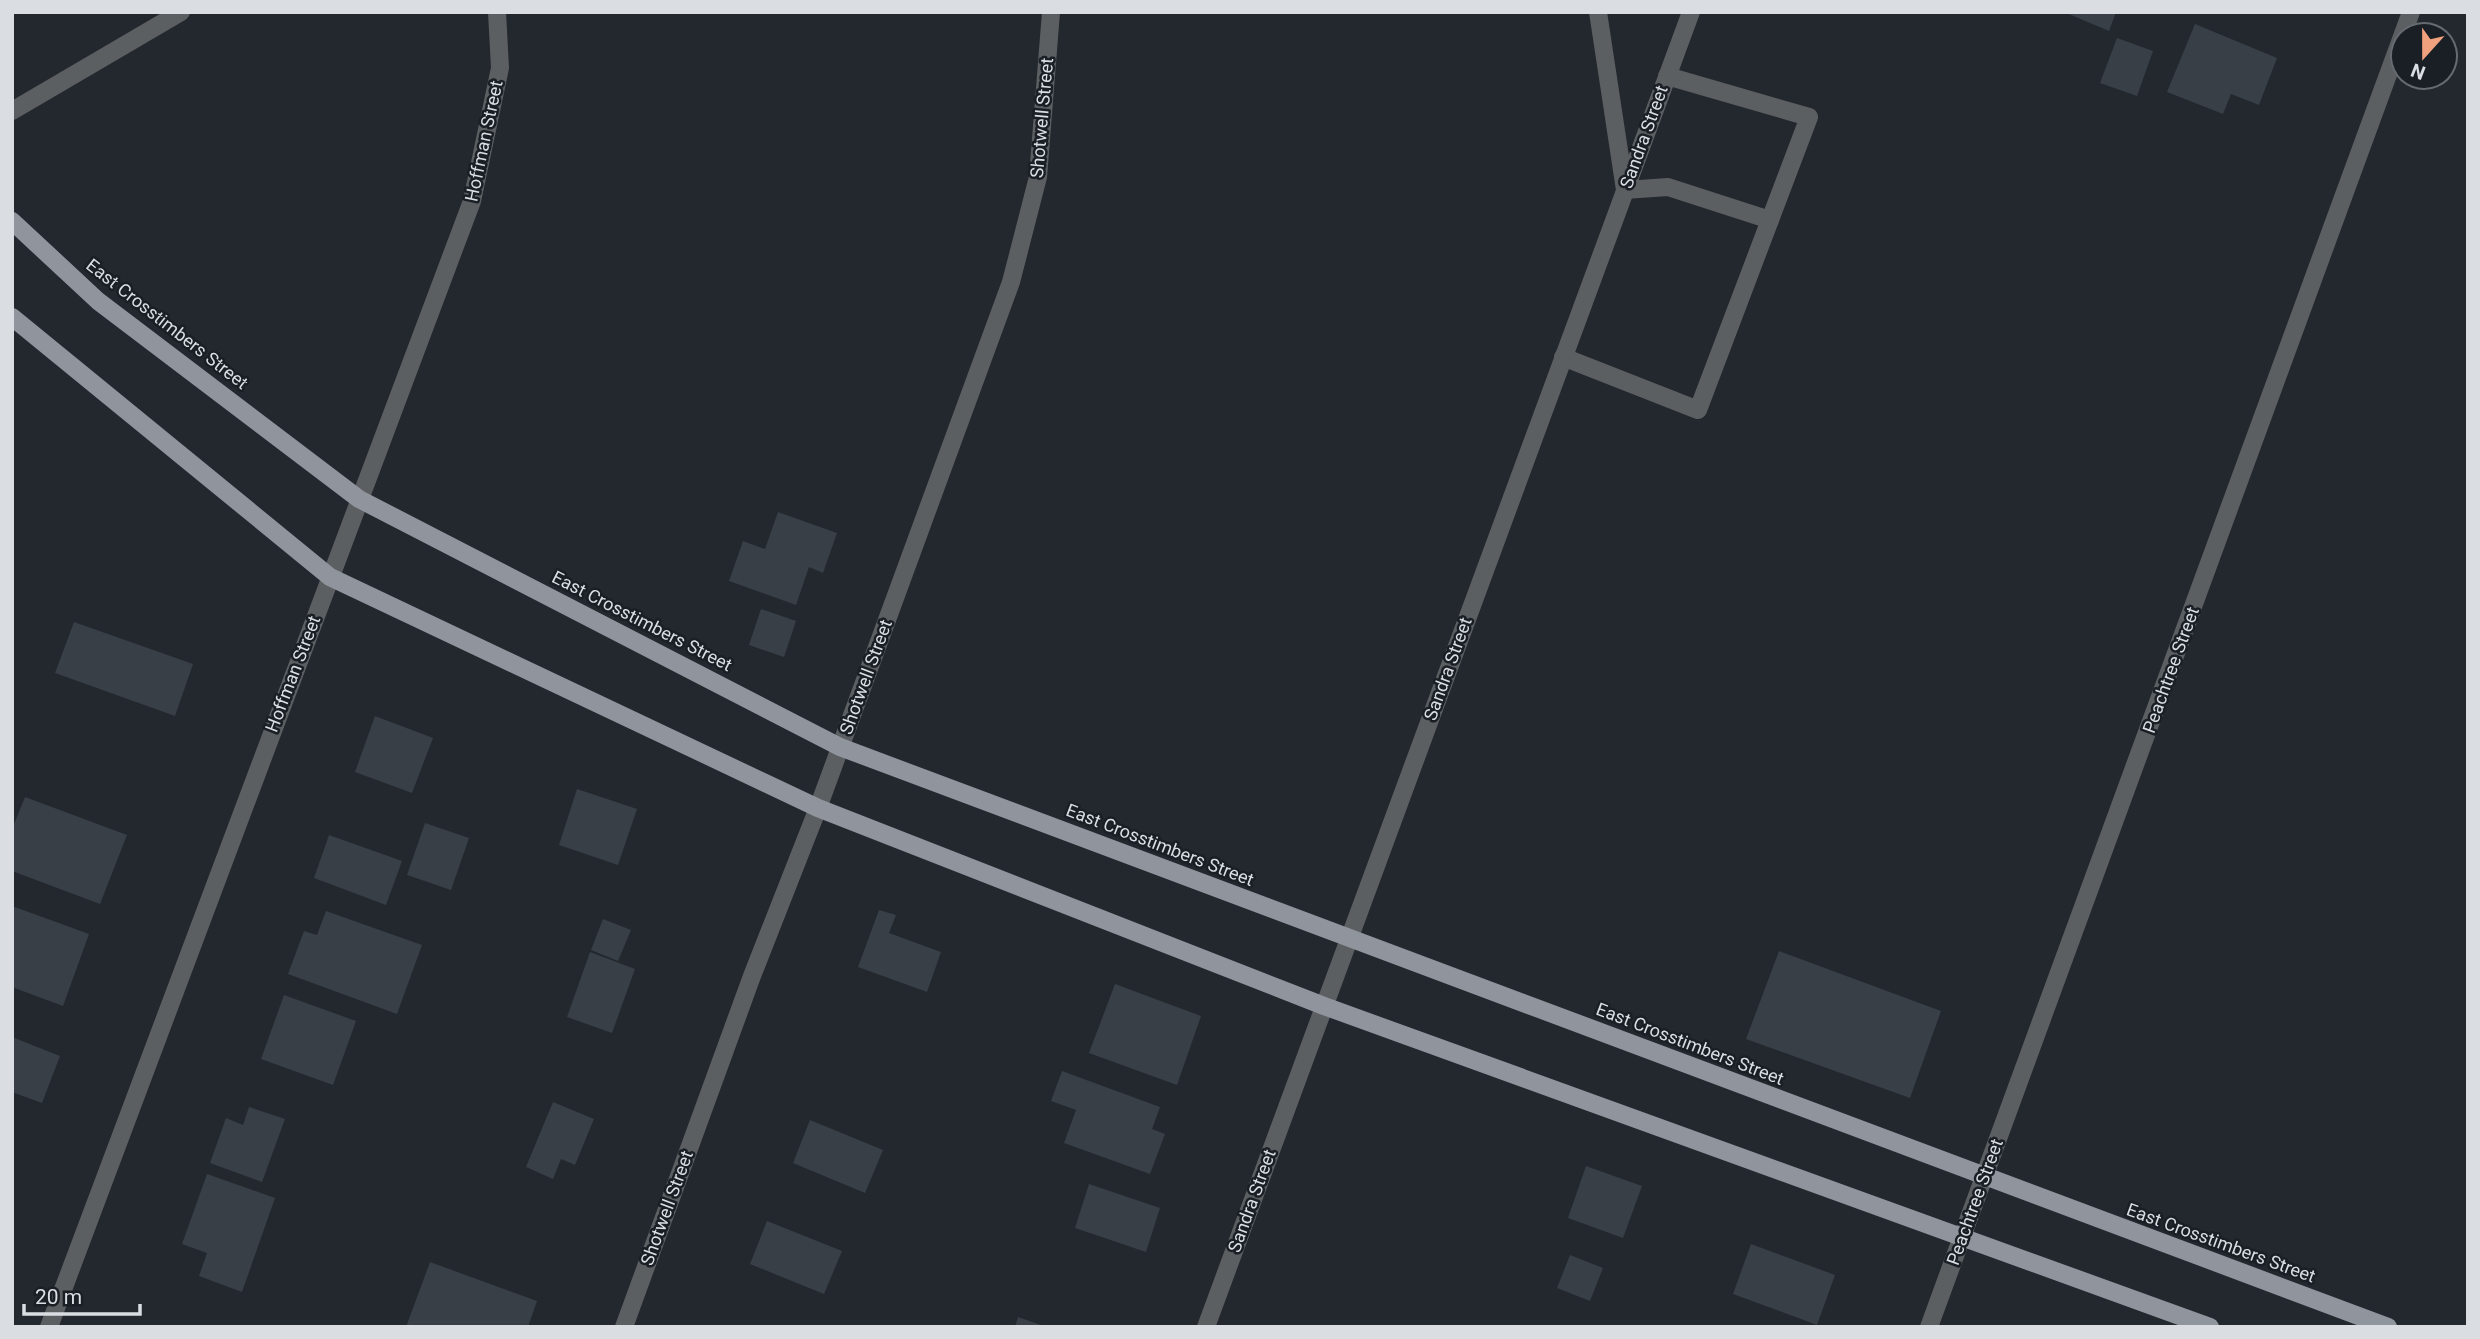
<svg xmlns="http://www.w3.org/2000/svg" width="2480" height="1339" font-family="Roboto,sans-serif">
	<style>
		.building { fill: #393f46 }
		.lines { fill: none; stroke-linecap: round; stroke-linejoin: round }
		.minor { stroke: #5c5f62; stroke-width: 18 }
		.major { stroke: #90959d; stroke-width: 18 }
		.labels { text-anchor: middle; stroke-width: 5; stroke-linejoin: round; paint-order: stroke }
		.street-label { font-size: 18px; fill: #dadee3; stroke: #191f25 }
	</style>
	<rect width="100%" height="100%" fill="#23282f"/>
	<g class="building">
		<path d="M2064 12H2116L2109 31Z"/>
		<path d="M2195 24 2277 58 2259 105 2231 94 2223 114 2167 92Z"/>
		<path d="M2117 38 2153 51 2137 96 2100 83Z"/>
		<path d="M778 512 837 533 823 573 809 567 796 605 729 581 743 541 765 549Z"/>
		<path d="M761 609 796 621 784 657 749 645Z"/>
		<path d="M74 622 193 664 175 716 55 673Z"/>
		<path d="M375 716 433 738 412 793 355 772Z"/>
		<path d="M577 789 637 809 618 865 559 845Z"/>
		<path d="M25 797 127 835 100 904 12 871V829Z"/>
		<path d="M425 823 469 838 451 890 407 875Z"/>
		<path d="M329 835 402 861 386 905 314 878Z"/>
		<path d="M12 906 89 934 63 1006 12 987Z"/>
		<path d="M879 910 896 915 889 933 941 952 927 992 858 967Z"/>
		<path d="M326 911 422 945 397 1014 288 974 304 931 317 935Z"/>
		<path d="M603 919 631 930 618 961 591 950Z"/>
		<path d="M1779 951 1941 1011 1910 1098 1746 1039Z"/>
		<path d="M590 952 635 969 612 1033 567 1017Z"/>
		<path d="M1115 984 1201 1016 1177 1085 1089 1053Z"/>
		<path d="M284 995 356 1021 333 1085 261 1059Z"/>
		<path d="M12 1037 60 1056 42 1103 12 1092Z"/>
		<path d="M1062 1071 1160 1107 1152 1129 1165 1134 1150 1174 1064 1143 1076 1110 1051 1101Z"/>
		<path d="M553 1102 594 1119 575 1165 561 1159 553 1179 526 1167Z"/>
		<path d="M249 1107 285 1119 262 1182 210 1163 226 1118 243 1125Z"/>
		<path d="M810 1120 883 1150 865 1193 793 1163Z"/>
		<path d="M1586 1166 1642 1186 1623 1238 1568 1218Z"/>
		<path d="M207 1174 275 1198 242 1292 199 1276 207 1253 182 1244Z"/>
		<path d="M1089 1184 1160 1208 1146 1252 1075 1228Z"/>
		<path d="M767 1221 842 1251 824 1294 750 1264Z"/>
		<path d="M1751 1244 1835 1275 1817 1325 1733 1294Z"/>
		<path d="M1570 1255 1603 1268 1590 1301 1557 1288Z"/>
		<path d="M430 1262 537 1301 528 1327H406Z"/>
		<path d="M1018 1317 1044 1326V1327H1015Z"/>
	</g>
	<g class="lines">
		<g class="minor">
			<path d="M1598 12 1625 190 1668 187 1770 220"/>
			<path d="M12 111 181 12"/>
			<path d="M1563 357 1698 410 1809 117 1667 76"/>
			<path d="M49 1327 472 201 500 68 497 12"/>
			<path d="M624 1327 752 976 818 808 1011 282 1038 177 1051 12"/>
			<path d="M1206 1327 1691 12"/>
			<path d="M1929 1327 2411 12"/>
		</g>
		<g class="major">
			<path d="M12 221 98 301 359 499 840 747 2388 1327"/>
			<path d="M12 317 330 577 818 808 1324 1006 2210 1327"/>
		</g>
	</g>
	<g class="labels">
		<g class="street-label">
			<text transform="translate(1042 118) rotate(-85)" y="6">Shotwell Street</text>
			<text transform="translate(1644 137) rotate(-70)" y="6">Sandra Street</text>
			<text transform="translate(484 141) rotate(-78)" y="6">Hoffman Street</text>
			<text transform="translate(167 324) rotate(38)" y="6">East Crosstimbers Street</text>
			<text transform="translate(642 621) rotate(27)" y="6">East Crosstimbers Street</text>
			<text transform="translate(1448 669) rotate(-70)" y="6">Sandra Street</text>
			<text transform="translate(2171 670) rotate(-70)" y="6">Peachtree Street</text>
			<text transform="translate(293 674) rotate(-69)" y="6">Hoffman Street</text>
			<text transform="translate(866 677) rotate(-70)" y="6">Shotwell Street</text>
			<text transform="translate(1160 845) rotate(21)" y="6">East Crosstimbers Street</text>
			<text transform="translate(1690 1044) rotate(21)" y="6">East Crosstimbers Street</text>
			<text transform="translate(1252 1201) rotate(-70)" y="6">Sandra Street</text>
			<text transform="translate(1975 1202) rotate(-70)" y="6">Peachtree Street</text>
			<text transform="translate(667 1208) rotate(-70)" y="6">Shotwell Street</text>
			<text transform="translate(2221 1243) rotate(20)" y="6">East Crosstimbers Street</text>
		</g>
	</g>
	<rect width="2480" height="1339" fill="none" stroke="#dadee3" stroke-width="28"/>
	<g transform="translate(2424 56) rotate(201)"><circle r="33" fill="#191f25" stroke="#666b71" stroke-width="2"/>
	<path d="M0-5L12 26L0 18L-12 26Z" fill="#f2a17e"/>
	<text y="-10" font-size="19" font-weight="bold" text-anchor="middle" fill="#dadee3">N</text>
	</g>
	<path d="M24 1304v10h116v-10" fill="none" stroke="#dadee3" stroke-width="3.5"/>
	<text x="35" y="1304" font-size="21" fill="#dadee3" stroke="#191f25" stroke-width="5" paint-order="stroke">20 m</text>
</svg>
